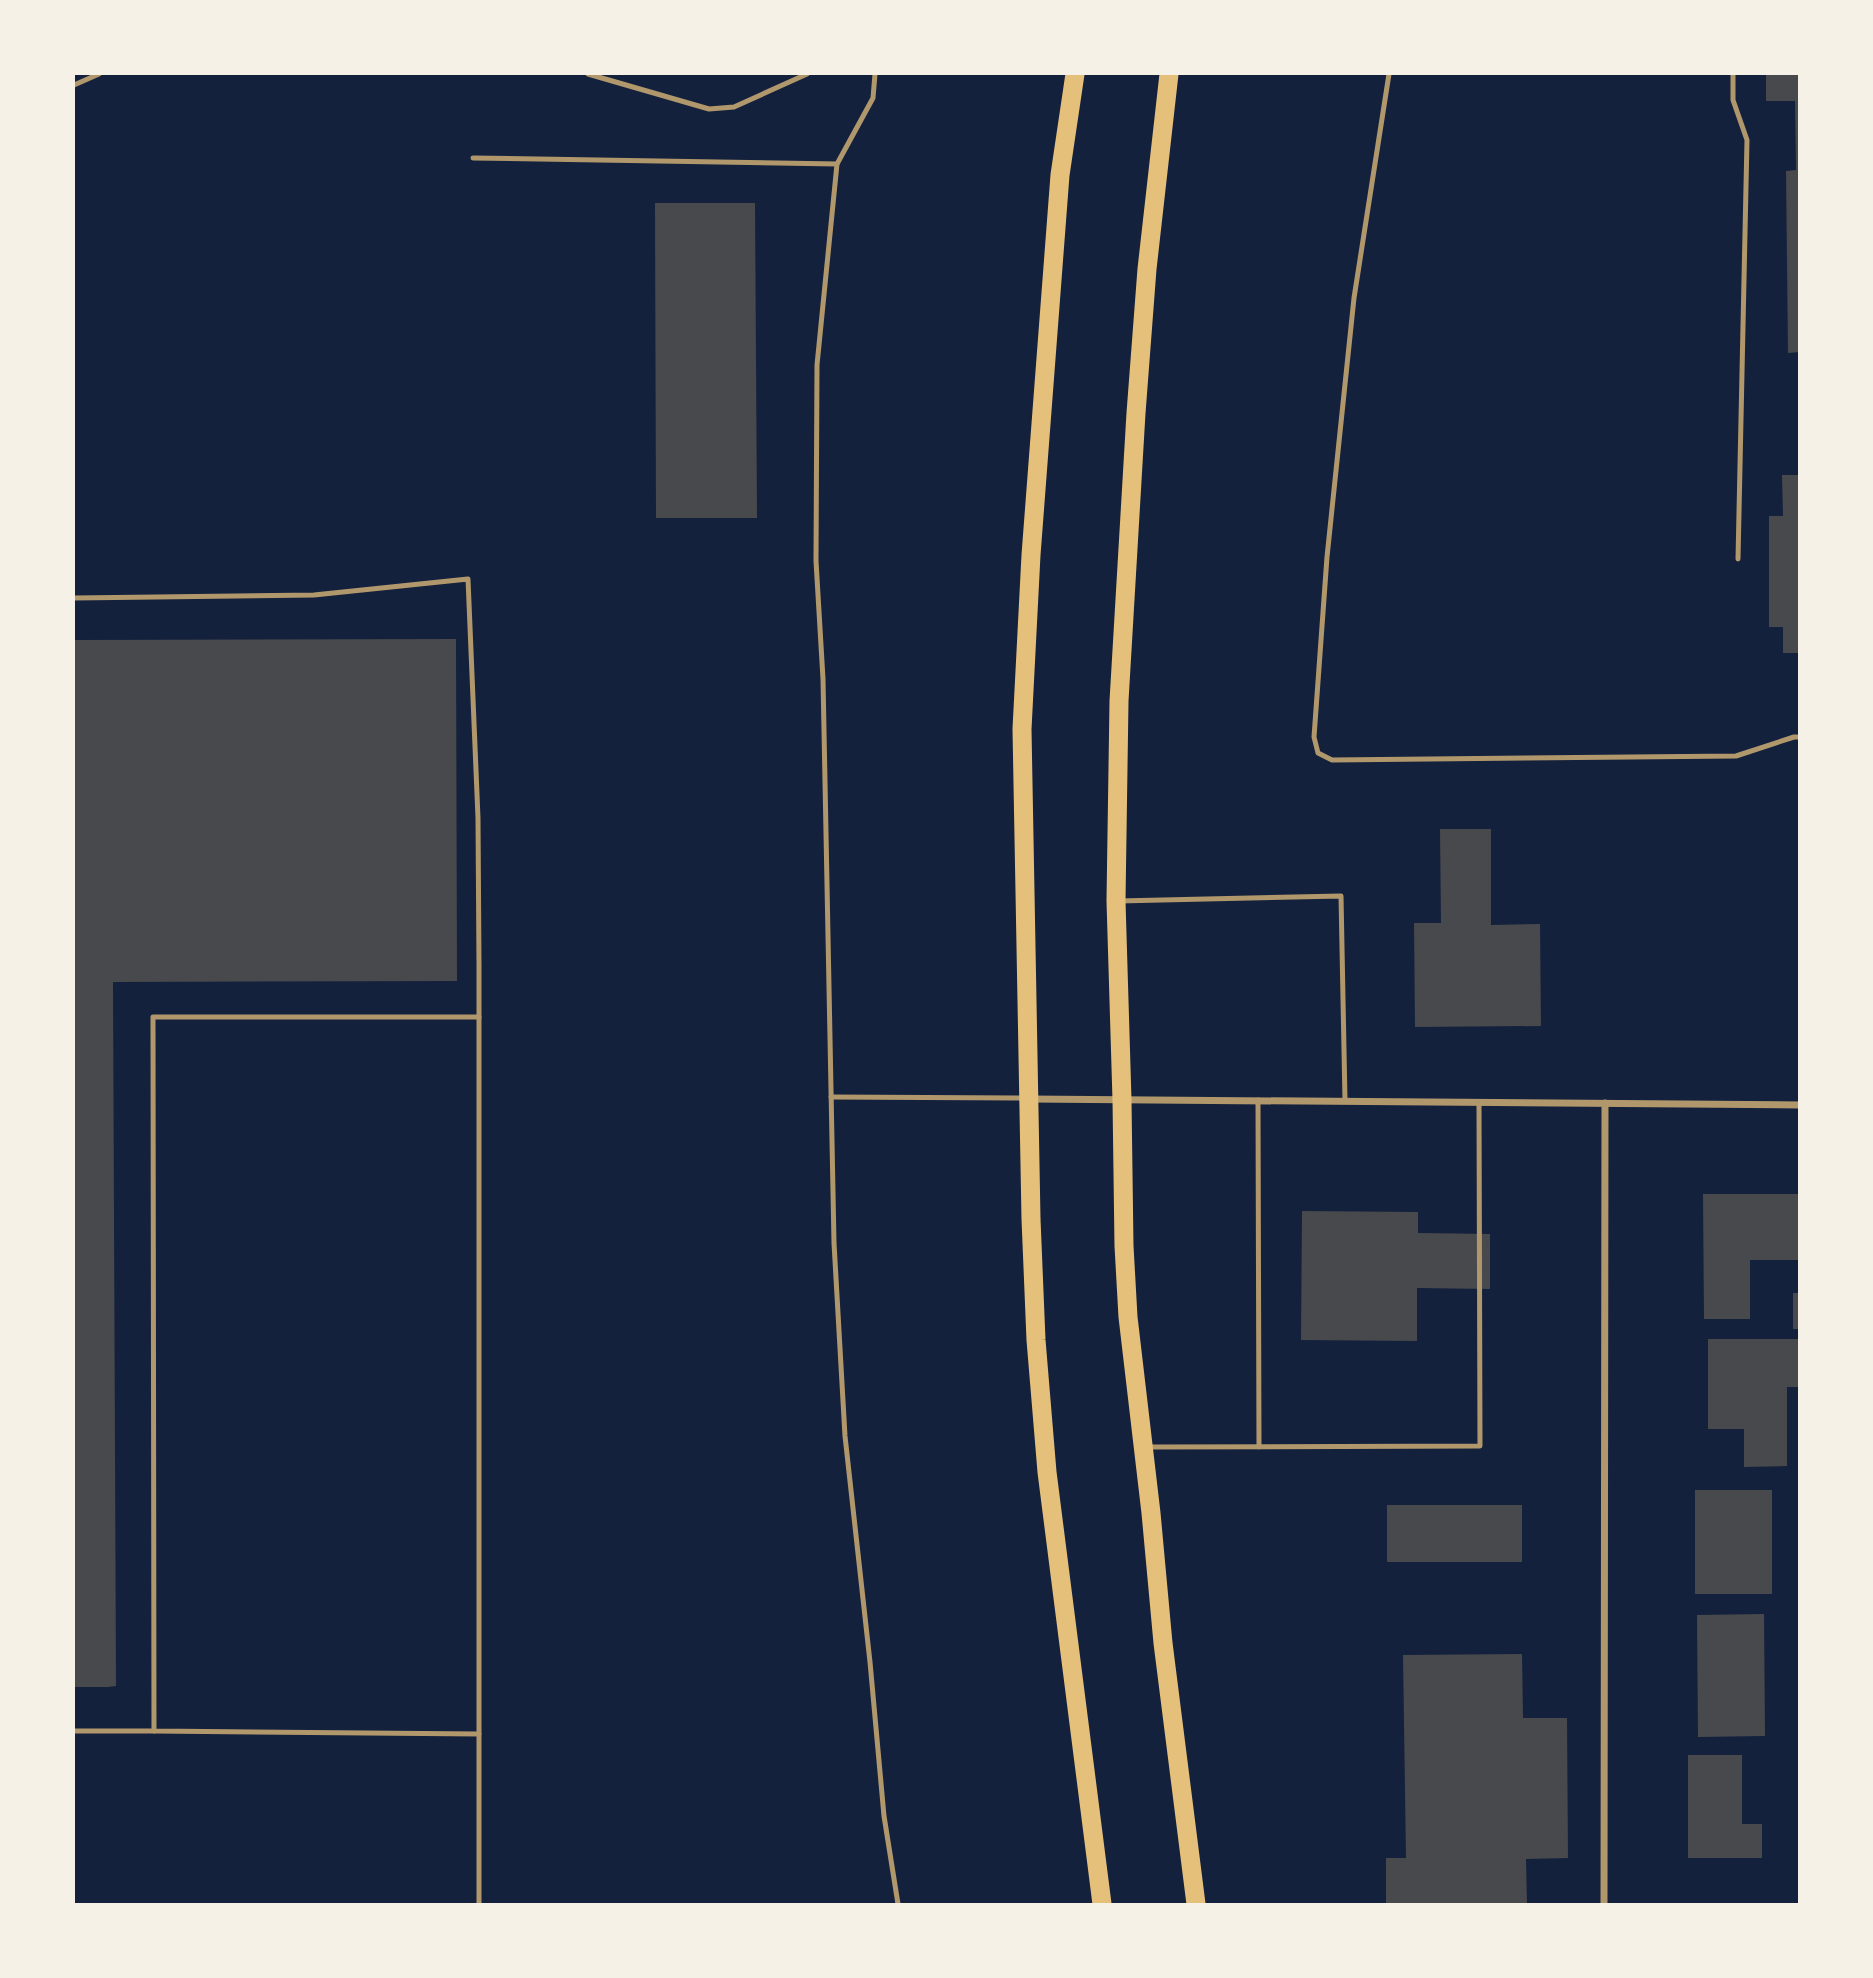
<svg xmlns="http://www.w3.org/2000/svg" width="1873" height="1978" font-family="'Fira Sans',sans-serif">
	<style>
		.building { fill: #48494c }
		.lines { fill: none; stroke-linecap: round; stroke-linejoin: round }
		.service { stroke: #b1986c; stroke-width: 5 }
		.minor { stroke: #b1986c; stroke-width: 7 }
		.trunk { stroke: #e5c07b; stroke-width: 19 }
	</style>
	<rect width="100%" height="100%" fill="#14213d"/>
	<g class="building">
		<path d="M1766 74H1800V352L1788 353 1786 171 1796 170 1795 101H1766Z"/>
		<path d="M655 203H755L757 518H656Z"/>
		<path d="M1782 475H1800V653H1783V627H1769V516H1783Z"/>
		<path d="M456 639 457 981 113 982 116 1686 108 1687H74V640Z"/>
		<path d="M1440 829H1491V925L1540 924 1541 1026 1415 1027 1414 923H1441Z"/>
		<path d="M1703 1194H1800V1260H1750V1319H1704Z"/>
		<path d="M1302 1211 1418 1212V1233L1490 1234V1289L1417 1288V1341L1301 1340Z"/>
		<rect x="1793" y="1293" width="7" height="36"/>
		<path d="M1708 1339H1800V1387H1787V1466L1744 1467V1429H1708Z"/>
		<rect x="1695" y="1490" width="77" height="104"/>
		<rect x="1387" y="1505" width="135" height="57"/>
		<path d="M1764 1614 1765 1736 1698 1737 1697 1615Z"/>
		<path d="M1522 1654 1523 1718H1567L1568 1858 1526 1859 1527 1904H1386V1858H1406L1403 1655Z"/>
		<path d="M1688 1755H1742V1824H1762V1858H1688Z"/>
	</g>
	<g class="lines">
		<g class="service">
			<path d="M588 74 709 109 734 107 807 74"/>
			<path d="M875 74 873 98 837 164 817 365 816 561 823 679 834 1243 845 1436 870 1662 884 1816 898 1904"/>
			<path d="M1389 74 1354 298 1327 557 1314 737 1318 753 1332 760 1736 756 1794 737H1800"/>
			<path d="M1733 74V100L1747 140 1738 559"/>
			<path d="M74 85 99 74"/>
			<path d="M473 158 837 164"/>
			<path d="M74 598 314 595 468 579 478 818 479 965V1904"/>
			<path d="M1118 901 1341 896 1345 1101"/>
			<path d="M479 1017H153L154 1731 479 1734"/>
			<path d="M831 1097 1023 1098"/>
			<path d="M1258 1100 1259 1447"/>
			<path d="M1148 1447 1480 1446 1479 1102"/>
			<path d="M74 1731H154"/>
		</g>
		<g class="minor">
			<path d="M1030 1099 1800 1105"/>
			<path d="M1604 1904 1605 1103"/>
		</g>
		<g class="trunk">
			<path d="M1075 74 1060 175 1031 555 1022 729 1031 1219 1036 1340 1047 1472 1102 1904"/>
			<path d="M1169 74 1147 269 1136 413 1119 701 1116 901 1122 1100 1124 1246 1128 1317 1151 1513 1163 1643 1196 1904"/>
		</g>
	</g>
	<rect width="1873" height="1978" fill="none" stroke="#f6f1e7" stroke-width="150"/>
</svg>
